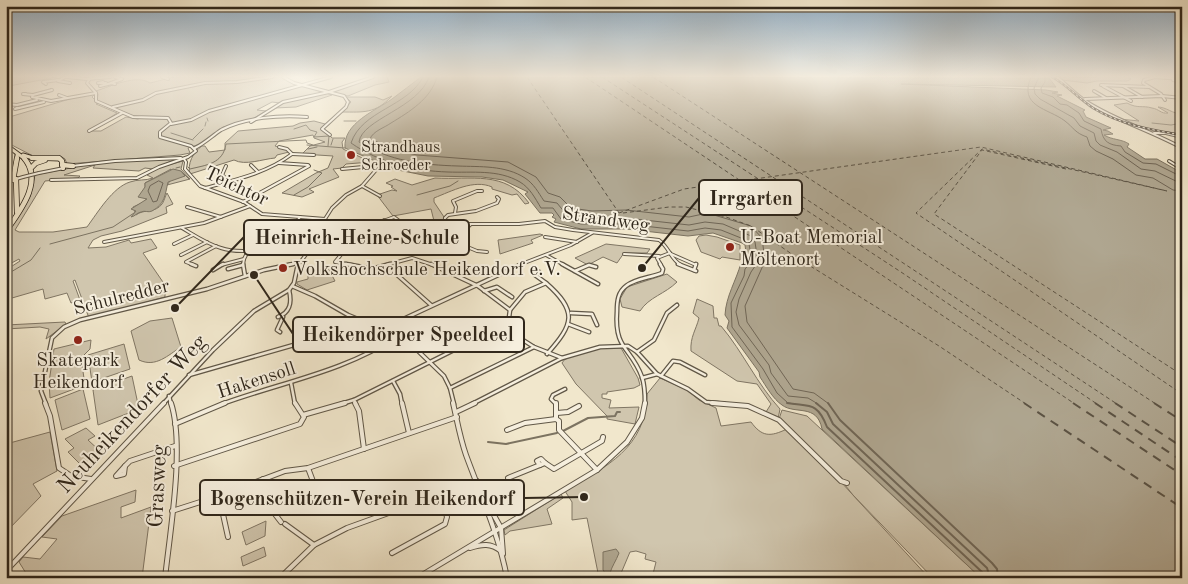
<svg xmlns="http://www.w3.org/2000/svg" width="1188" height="584" font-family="'Old Standard TT',serif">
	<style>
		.green { fill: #d0c6ae; stroke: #807664 }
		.water { fill: #afa690; stroke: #7c7361 }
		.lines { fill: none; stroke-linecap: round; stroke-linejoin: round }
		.shore-far1 { stroke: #706656; stroke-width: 1 }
		.shore { stroke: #706656; stroke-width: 2 }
		.stream-far1 { stroke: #7c7361; stroke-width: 1 }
		.stream { stroke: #7c7361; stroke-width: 2 }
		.ferry-far1 { stroke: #5c5344; stroke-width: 1; stroke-dasharray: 4 3; stroke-linecap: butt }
		.ferry { stroke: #5c5344; stroke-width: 2; stroke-dasharray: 9 7; stroke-linecap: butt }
		.minor-far2-casing { stroke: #605747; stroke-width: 4 }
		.minor-far1-casing { stroke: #605747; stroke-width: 5 }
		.minor-casing { stroke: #605747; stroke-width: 6 }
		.highway-far1-casing { stroke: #30271b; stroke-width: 5 }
		.highway-casing { stroke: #30271b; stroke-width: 6 }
		.minor-far2 { stroke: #f6efde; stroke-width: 2 }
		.minor-far1 { stroke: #f6efde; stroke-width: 2.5 }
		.minor { stroke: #f6efde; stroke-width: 4 }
		.highway-far1 { stroke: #f1e7cc; stroke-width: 3 }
		.highway { stroke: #f1e7cc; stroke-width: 4.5 }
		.rail-casing { stroke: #30271b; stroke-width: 2.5 }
		.rail { stroke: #f6efde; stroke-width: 1; stroke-dasharray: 2.5; stroke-linecap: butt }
		.minor-bridge-casing { stroke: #605747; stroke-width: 4; stroke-linecap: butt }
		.minor-bridge { stroke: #f6efde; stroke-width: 2 }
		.poi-dot { fill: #8f2418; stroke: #f6efde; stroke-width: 2 }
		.labels { text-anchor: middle; stroke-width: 4; stroke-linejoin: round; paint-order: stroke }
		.far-poi-label { font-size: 16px; fill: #30271b; stroke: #f6efde; text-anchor: start }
		.street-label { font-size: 19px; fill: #30271b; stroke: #f6efde }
		.poi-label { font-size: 19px; fill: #30271b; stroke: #f6efde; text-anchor: start }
		.near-street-label { font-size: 22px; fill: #30271b; stroke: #f6efde }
		.leader { fill: none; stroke: #30271b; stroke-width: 2 }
		.callout-dot { fill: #30271b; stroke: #f6efde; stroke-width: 2 }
		.callout { fill: #f6efde; stroke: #30271b; stroke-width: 2 }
		.callout-label { font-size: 20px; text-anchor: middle; font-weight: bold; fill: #30271b }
	</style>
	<rect width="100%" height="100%" fill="#f1e7cc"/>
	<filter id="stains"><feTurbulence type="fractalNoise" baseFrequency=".004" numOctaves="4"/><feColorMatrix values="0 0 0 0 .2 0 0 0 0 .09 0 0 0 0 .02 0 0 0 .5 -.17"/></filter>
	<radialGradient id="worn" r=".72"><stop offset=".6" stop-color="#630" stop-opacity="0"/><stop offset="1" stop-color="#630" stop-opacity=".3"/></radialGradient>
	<g class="green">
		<path d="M6 77H57L9 86 6 85Z"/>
		<path d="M174 77H281L293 83 332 95 296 107 275 108 280 103 272 102 257 110 266 111 249 121 223 127 200 144 188 148 190 153 180 155 67 164 65 159 62 157 33 156 6 142V118L83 95 95 94 92 97 98 103 96 104 117 113 90 131H101L126 117 138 119 142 117 130 115 97 101 98 94 96 91C111 86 137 74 150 83Z"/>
		<path d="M374 77H387L389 82 375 85 348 96 331 92Z"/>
		<path d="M1059 77H1128L1131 79 1127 81H1097L1087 83 1062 80Z"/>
		<path d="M392 96C375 114 364 112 342 112L351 102 346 97H375L383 100Z"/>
		<path d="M1127 103C1138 109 1142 105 1152 108 1159 109 1161 114 1168 113L1158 107C1166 107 1173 114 1182 114V124L1177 125 1182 129V135L1144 128 1120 119 1139 121 1114 105Z"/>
		<path d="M314 121 325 124 322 128 332 138H345L342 142 343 149 371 162 346 164 342 168 333 169 339 177 309 189 314 192 302 197 282 193 316 173 328 168 333 156 302 154 310 146 325 142 314 138 313 135 279 141 275 146 286 149 289 152 277 155 275 158C263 159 245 166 234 160L190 174C187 164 193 152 202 146H205L209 152 225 150V143L238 131 293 126 300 123Z"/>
		<path d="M168 158 176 159 153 169 145 168 139 171 93 168 95 165 64 175 80 176 78 178 45 181 15 230 19 232H53L87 227C98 212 113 187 130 182 138 179 145 181 153 178L147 175 157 168 183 161 181 169 190 179 167 185 170 181 171 169 145 183 146 201 133 207 136 215C143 209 156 213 162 204 164 202 165 196 167 193L173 204 166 207 167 213 122 231 101 236 93 240 88 248 106 247 129 240 131 243 151 239 157 248 143 253 165 285V297L89 318 75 280 73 281 80 300 71 303 67 293 45 299 43 289 12 298 6 280V270L20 261 19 259 6 266V234L30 197 35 175 96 163Z"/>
		<path d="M435 178C471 180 505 170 529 203L525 204 517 194 512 195 492 189V187C474 179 452 191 434 198V202L444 217V223L435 225 431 209 393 216 377 195 392 190 397 191 391 187 393 186 386 183 395 179 412 185Z"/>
		<path d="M540 234 543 235 531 240 533 243 500 254 498 240Z"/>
		<path d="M706 235 717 237 740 245V260L722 257 720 259 701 252 696 240 699 236Z"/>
		<path d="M606 244 650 249 647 253H624L617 263 603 257 588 265 575 258Z"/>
		<path d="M324 267 328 268 335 281 307 290 297 284V282L308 279V274L324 269Z"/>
		<path d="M667 274 677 282C665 294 649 297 640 311L622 307 620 299 627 287Z"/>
		<path d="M697 299 713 306 714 318H717L719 326H721C743 352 757 384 780 409L778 419 766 412 771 404 757 384 737 381 691 351C690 337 696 330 699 318L693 313Z"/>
		<path d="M172 318 181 347C168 355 156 368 139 360L131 331 150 321Z"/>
		<path d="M65 322 66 324 46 339 49 329 40 327 6 329V325Z"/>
		<path d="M91 340 90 349 81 358 85 385 50 398 49 382 54 349Z"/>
		<path d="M124 344 130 369 92 382 88 355Z"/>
		<path d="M609 347 621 348 638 378 640 385 634 388 607 392V394H602V398L611 400 609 408 639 407 635 424 607 419V416L576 384 562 363C565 355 599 348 609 347Z"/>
		<path d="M132 376 139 409 98 425 93 390Z"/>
		<path d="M660 378 687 390 699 400 716 408 721 426 751 422C762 437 770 437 787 429L841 482 929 578H652L656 562 645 559 646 554 636 551 630 552 619 578H599L587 518 572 520V502L565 491C607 466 646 448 647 394Z"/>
		<path d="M83 389 90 419 62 430 55 400Z"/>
		<path d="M782 410 807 416 981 578H933L853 495 845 485 847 484 841 481 779 419Z"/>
		<path d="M86 428 95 436 88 440 101 452 81 465 68 452 74 448 65 439Z"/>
		<path d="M50 432 57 471 33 484 41 496 6 532V444Z"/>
		<path d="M136 490 135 502 121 507V518L151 507 142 578H29L19 562 23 557 40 559 57 539 42 537 62 516Z"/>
		<path d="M561 494 563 498 547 509 552 524 510 531 505 535 504 530Z"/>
		<path d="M266 521 265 536 246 545 242 532Z"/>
		<path d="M264 547 266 556 243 566 241 557Z"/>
	</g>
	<g class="water">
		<path d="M421 77 1049 78 1056 87 901 84 1046 90 1058 92 1052 93 1062 95 1057 96 1085 110 1083 111 1086 117 1111 128 1103 130 1108 131 1113 134 1104 135C1112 140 1122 139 1129 144L1127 147 1145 159H1157L1182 173V578H981L822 429C817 403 795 415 782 405 773 399 766 386 760 377L759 372 727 328 729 321 725 315C726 296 736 281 741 263L747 260 745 245 742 243 713 233 688 236 626 229H581L554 222 556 219 552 217 554 215 552 213H540L525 194 528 192 503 180 482 177 428 176 393 169 345 148C343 123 375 111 392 99 402 92 411 84 421 77Z"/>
		<path d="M173 169 181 171 185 176 168 182C165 195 165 204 152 211 148 213 145 210 141 212 136 213 136 216 131 217L136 211 131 209 147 199 138 197 145 187V183Z"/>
		<path d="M616 549 619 553C616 561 612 566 610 573H605L603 570V552Z"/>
	</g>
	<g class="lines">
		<g class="shore-far1">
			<path d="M423 77C408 107 362 110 351 143 380 163 414 171 448 172 472 173 498 169 520 182 530 188 535 198 541 208H553L561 219 581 224H626L688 231 705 228 721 230 746 240 749 244 752 261 745 269 744 276 731 303 732 327 763 369 777 393 788 403 795 404"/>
			<path d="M429 77C419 108 362 119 359 142 389 161 423 165 458 166 480 167 505 165 525 178 534 184 538 192 544 201L557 203 566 214 582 218H626L689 225 705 222 723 224 751 236 755 242 758 262 751 272 739 299 736 312 739 325 769 365 771 373 788 396 808 398 818 404"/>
			<path d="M437 77C431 99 409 112 391 123 384 128 373 131 370 139L399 151 417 155 508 162 536 177 548 193 560 197 571 208 592 211 626 210 689 217 703 214 714 215 751 226 762 238 765 261 745 306 747 322 793 389 814 393 829 404"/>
			<path d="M1031 77C1018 107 1048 108 1065 121 1074 128 1075 133 1087 137L1090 146 1096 151 1113 159 1136 175 1153 178 1173 190 1182 191"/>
			<path d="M1039 77 1034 88 1035 94 1040 99 1074 118 1080 126 1094 133 1096 141 1100 145 1117 152 1141 169 1155 171 1182 184"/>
			<path d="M1045 77V82L1041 88 1042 93 1053 97 1060 104 1067 105 1079 113 1084 121 1101 129C1103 142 1109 145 1121 146L1125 152 1143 163 1156 164 1182 177"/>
			<path d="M159 181 163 183 157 201 153 202 148 191 150 186Z"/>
		</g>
		<g class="shore">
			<path d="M787 403C809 407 817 401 827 427L982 572 984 578"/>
			<path d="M816 403 827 412 833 424 987 568 990 578"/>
			<path d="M828 403 840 420 992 563 997 569 998 578"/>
		</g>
		<g class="stream-far1">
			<path d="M1070 77H1096"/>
			<path d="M207 118 208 121"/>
			<path d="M344 121H356"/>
			<path d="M1152 123 1171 125 1182 123"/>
			<path d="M205 126 206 122"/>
			<path d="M294 129 306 125 310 130 317 132 314 137 329 136 328 146"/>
			<path d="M171 133 193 140"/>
			<path d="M193 139 203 129"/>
			<path d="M307 145 345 148"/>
			<path d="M331 145 333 139"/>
			<path d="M308 149 317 147"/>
			<path d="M188 167 190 169C206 165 223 164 226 144L306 140 307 143 313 145"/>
			<path d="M176 168 180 167"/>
			<path d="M182 172 189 179"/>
			<path d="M294 195 308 187 322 173 314 170"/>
			<path d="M417 195 450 186 458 181"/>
			<path d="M50 244 113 227 134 213"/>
			<path d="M6 275 31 260 40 248"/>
		</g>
		<g class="stream">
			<path d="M563 431 588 418 615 416 617 412H620"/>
			<path d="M488 442 506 444 557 433"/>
		</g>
		<g class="ferry-far1">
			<path d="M527 77 619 213"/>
			<path d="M585 77 1075 404"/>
			<path d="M602 77 901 272 1097 404"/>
			<path d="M621 77 1117 404"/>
			<path d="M653 77 1156 404"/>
			<path d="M1066 169 982 150 934 214 1182 375"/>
			<path d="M619 213 684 189 981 147 1167 191 982 149 916 213 1182 394"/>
			<path d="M623 213 669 207H686L726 217 751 226 799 259 939 346 1026 404"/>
		</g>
		<g class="ferry">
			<path d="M1024 403 1182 508"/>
			<path d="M1073 403 1182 475"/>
			<path d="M1095 403 1182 461"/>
			<path d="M1115 403 1182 447"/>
			<path d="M1154 403 1182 421"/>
		</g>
		<g class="minor-far2-casing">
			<g id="minor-far2">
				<path d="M65 77 58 81 70 83"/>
				<path d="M67 77 87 79 110 77"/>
				<path d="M115 77 122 79 111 83 115 84"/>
				<path d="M162 77 168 79"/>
				<path d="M283 77 294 83 344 96 348 102 346 107 322 129 330 135"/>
				<path d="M1057 77C1067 85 1076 95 1087 102 1117 121 1151 131 1182 148"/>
				<path d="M1173 80 1182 82"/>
				<path d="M103 82 98 83H106"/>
				<path d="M46 84 43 82 58 80"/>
				<path d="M104 85 100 86 112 83"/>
				<path d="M1101 85 1149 87"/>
				<path d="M1103 86 1131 101"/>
				<path d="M1123 86 1142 97"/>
				<path d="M48 91 52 90 33 95 32 97 51 101 96 93"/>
				<path d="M1094 91 1106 98"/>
				<path d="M26 94H23L33 95"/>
				<path d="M59 95 67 98"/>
				<path d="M1085 99 1162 96 1182 98"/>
				<path d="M1165 100 1161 94 1143 83 1144 80 1155 77 1182 79"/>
				<path d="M1180 100 1182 101"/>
				<path d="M6 104 17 105 37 100"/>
				<path d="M113 107 143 100 156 93 205 83 237 82 272 77"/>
				<path d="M17 108H19L15 109Z"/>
				<path d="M19 108 44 102"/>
				<path d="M251 122 283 102 329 92 373 77"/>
				<path d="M171 124 191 120 209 111 331 77"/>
				<path d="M89 131 122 113"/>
				<path d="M1154 133H1166L1182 137"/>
				<path d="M279 147 287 149 292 154"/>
				<path d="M195 148C205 143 212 136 221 130 245 117 281 115 307 117"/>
				<path d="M292 154 314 155"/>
				<path d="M184 159 186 162 185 169 200 186 244 202 262 214 325 219"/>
				<path d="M1169 161 1182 169"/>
				<path d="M279 163 308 165"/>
				<path d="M251 165 258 172"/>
				<path d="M72 166 115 161 181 158"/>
				<path d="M226 166 222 175 229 181"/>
				<path d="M342 169 374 166"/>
				<path d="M39 173 64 168"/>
				<path d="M51 180 137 178 159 167 188 157 196 151 191 146 160 137V132L171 123 168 118 133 117 96 101V93L87 83 91 77"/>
				<path d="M6 182 23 177"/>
				<path d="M362 186 380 196"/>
				<path d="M205 188C235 180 267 173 292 154"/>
				<path d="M243 202 309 166"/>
				<path d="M187 207 221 217"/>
				<path d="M455 213 456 207 453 201 477 191H482"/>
				<path d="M325 219 332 208 346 195 362 186 376 170"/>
				<path d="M384 220 405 238"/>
				<path d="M471 224 453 241 477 251 487 252"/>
				<path d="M328 226 362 229 394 217 406 226 415 227 455 224H519L545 221 555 227 573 230 659 240C670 248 670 259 681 265"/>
				<path d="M182 228C194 235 207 244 221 248 243 256 285 245 311 247"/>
				<path d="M367 228 378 232 393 242 405 238"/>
				<path d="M545 237 577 242"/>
				<path d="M429 241V235L444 228 445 218 448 215 476 211 497 203 499 199 497 197"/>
				<path d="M104 242 204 223 250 206"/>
				<path d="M174 244 193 235"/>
				<path d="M283 247 288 234 300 217"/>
				<path d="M245 251 254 238 268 225"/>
				<path d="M624 254 659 256"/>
				<path d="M671 254 696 265"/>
				<path d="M181 255 207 242"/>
				<path d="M546 255 564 265"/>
				<path d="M194 265 186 262 216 246"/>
				<path d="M221 265 244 259 248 251"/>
				<path d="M243 265 244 259"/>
				<path d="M287 265 298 263"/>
				<path d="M298 265 328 226"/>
				<path d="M353 265 335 262 362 229"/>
				<path d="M386 265 412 258 433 265"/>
				<path d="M519 265 571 245 592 233"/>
				<path d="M661 265 657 258 670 253"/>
			</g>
		</g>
		<g class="minor-far1-casing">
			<g id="minor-far1">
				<path d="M191 264 196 266"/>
				<path d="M243 264 245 276"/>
				<path d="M346 264 395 273 431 305"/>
				<path d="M431 264 478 286 510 310 508 325 512 333 534 347 562 358 600 347 628 346 637 352 657 374 688 389 706 402 725 404"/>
				<path d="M562 264 598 284"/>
				<path d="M678 264 696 271"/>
				<path d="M228 269 243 265"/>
				<path d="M372 269 390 264"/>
				<path d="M213 270 223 264"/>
				<path d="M694 270 696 264"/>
				<path d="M575 271 589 265 596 267"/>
				<path d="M539 272 535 275 546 283"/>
				<path d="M292 286 315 296 348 315 399 336 415 348 444 376 450 388 454 404"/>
				<path d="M484 291 497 287 512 297"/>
				<path d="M510 310 525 292 546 283C578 311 574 324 547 354"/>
				<path d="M571 313 592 314 597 325"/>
				<path d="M278 317C291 312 292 302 289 290"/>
				<path d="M568 324 589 332"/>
				<path d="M382 329 522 264"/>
				<path d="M280 332 277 330 283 317"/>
				<path d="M637 352 654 340 667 313 677 305"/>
				<path d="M189 375 367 324"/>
				<path d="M661 376 673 361 680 362 705 375"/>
				<path d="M642 378 657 374"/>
				<path d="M393 381 400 394 402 404"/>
				<path d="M291 383 295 404"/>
				<path d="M450 388 534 347"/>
				<path d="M169 396 171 404"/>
				<path d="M354 400 356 404"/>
				<path d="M46 404 41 391 52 338 64 327 80 320 207 289 264 270 293 264"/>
				<path d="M163 404 213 350 254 311 289 290 294 283 298 264"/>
				<path d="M222 404C282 382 344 372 398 336"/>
				<path d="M341 404 354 400 498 328 508 325"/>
				<path d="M472 404 562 358"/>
				<path d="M556 404 551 399 553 395 565 389"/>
				<path d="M645 404C645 395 645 386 642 377 631 347 614 350 617 311 617 301 618 292 626 286 636 278 650 278 662 273L663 269 660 264"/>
			</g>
		</g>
		<g class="minor-casing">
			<g id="minor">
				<path d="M45 403 50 416 59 468 71 476 91 479"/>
				<path d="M355 403 359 411 364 449"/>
				<path d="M402 403 409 433"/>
				<path d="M453 403C457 420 460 438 466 455 481 496 499 535 507 578"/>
				<path d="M556 403V419L559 421V430L597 470"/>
				<path d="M712 403 748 406 779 420 841 481 847 483"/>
				<path d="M456 412 475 403"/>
				<path d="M557 413 568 412 579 406"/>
				<path d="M303 415 345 403"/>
				<path d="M175 424 225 403"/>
				<path d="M507 430 525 423 556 419"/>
				<path d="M540 465 537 461 541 459 545 463"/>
				<path d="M125 466 124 474 116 476Z"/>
				<path d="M125 466 130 461 175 446"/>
				<path d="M174 466 300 424 304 417 295 403"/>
				<path d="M308 468 317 492 320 493"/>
				<path d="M508 478 545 463 554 469 602 441 603 437"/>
				<path d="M263 479 271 509 281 522"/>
				<path d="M219 496 228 537"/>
				<path d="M486 501 501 528 503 554"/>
				<path d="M172 511 219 496 285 471 308 468 457 417"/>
				<path d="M285 524 314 545"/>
				<path d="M470 548C482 544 491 543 501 551"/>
				<path d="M392 553 445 524 447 517 440 494"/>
				<path d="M6 571 164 403"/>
				<path d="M165 578C170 531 185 446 171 403"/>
				<path d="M280 578 314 545 347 528 477 481"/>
				<path d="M417 578 597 470 627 442 642 418 645 403"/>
			</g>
		</g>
		<g class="highway-far1-casing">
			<g id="highway-far1">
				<path d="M6 145 25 159"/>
				<path d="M23 155 33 158 60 159"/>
				<path d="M17 159V155"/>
			</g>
		</g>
		<g class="highway-casing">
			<g id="highway">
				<path d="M32 158H59L62 161 63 168"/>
				<path d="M62 165 73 166"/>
				<path d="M31 168 36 163 45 160"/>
				<path d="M16 179 17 212"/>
				<path d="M13 180 17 158"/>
				<path d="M6 231C20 211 44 181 24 158"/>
			</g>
		</g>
		<use href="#minor-far2" class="minor-far2"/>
		<use href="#minor-far1" class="minor-far1"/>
		<use href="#minor" class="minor"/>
		<use href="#highway-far1" class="highway-far1"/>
		<use href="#highway" class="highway"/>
		<g class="rail-casing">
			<path id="rail" d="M1052 77C1067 85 1078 98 1093 108 1119 124 1151 130 1182 135"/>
		</g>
		<use href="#rail" class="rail"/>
		<g class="minor-bridge-casing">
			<path id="minor-bridge" d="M23 177 39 173"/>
		</g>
		<use href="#minor-bridge" class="minor-bridge"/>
	</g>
	<linearGradient id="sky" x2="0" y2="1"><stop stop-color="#91aec5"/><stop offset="0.48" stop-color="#f9f4e8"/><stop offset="1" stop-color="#f9f4e8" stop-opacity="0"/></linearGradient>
	<rect width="1188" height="159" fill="url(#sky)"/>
	<g class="poi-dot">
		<circle cx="351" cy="155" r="5"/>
		<circle cx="730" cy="247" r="5"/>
		<circle cx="283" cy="268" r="5"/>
		<circle cx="78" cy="340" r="5"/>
	</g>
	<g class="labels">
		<g class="far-poi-label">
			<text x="361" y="152">Strandhaus<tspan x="361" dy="18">Schroeder</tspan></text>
		</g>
		<g class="street-label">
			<text transform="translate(237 185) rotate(25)" y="7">Teichtor</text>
			<text transform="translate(606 218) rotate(8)" y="7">Strandweg</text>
			<text transform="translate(121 296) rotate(-14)" y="7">Schulredder</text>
			<text transform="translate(256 379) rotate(-18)" y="7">Hakensoll</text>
		</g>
		<g class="poi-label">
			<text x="740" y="243">U-Boat Memorial<tspan x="740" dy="22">Möltenort</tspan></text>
			<text x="293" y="275">Volkshochschule Heikendorf e.V.</text>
			<text x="78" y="366" text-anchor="middle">Skatepark<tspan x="78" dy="22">Heikendorf</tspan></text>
		</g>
		<g class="near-street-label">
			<text transform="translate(131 413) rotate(-47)" y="8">Neuheikendorfer Weg</text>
			<text transform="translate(156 486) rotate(-87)" y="8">Grasweg</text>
		</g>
	</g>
	<path class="leader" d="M642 268L699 198M175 308L244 237M254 275L293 334M584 497L524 498"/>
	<g class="callout-dot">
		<circle cx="642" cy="268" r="5"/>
		<circle cx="175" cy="308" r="5"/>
		<circle cx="254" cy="275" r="5"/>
		<circle cx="584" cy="497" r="5"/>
	</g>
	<g class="callout">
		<rect x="699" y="180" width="103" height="35" rx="5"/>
		<rect x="244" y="220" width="225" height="35" rx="5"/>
		<rect x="293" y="317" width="231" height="35" rx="5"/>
		<rect x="200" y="480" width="324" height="35" rx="5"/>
	</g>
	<g class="callout-label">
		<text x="751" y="205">Irrgarten</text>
		<text x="357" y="244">Heinrich-Heine-Schule</text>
		<text x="408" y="341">Heikendörper Speeldeel</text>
		<text x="362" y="505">Bogenschützen-Verein Heikendorf</text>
	</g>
	<rect width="1188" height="584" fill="none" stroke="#f1e7cc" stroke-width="25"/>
	<rect x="8" y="8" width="1173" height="569" fill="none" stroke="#30271b" stroke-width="2.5"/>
	<rect x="12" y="12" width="1163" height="559" fill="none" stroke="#30271b"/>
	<rect width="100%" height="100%" filter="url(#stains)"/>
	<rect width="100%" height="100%" fill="url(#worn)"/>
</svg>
